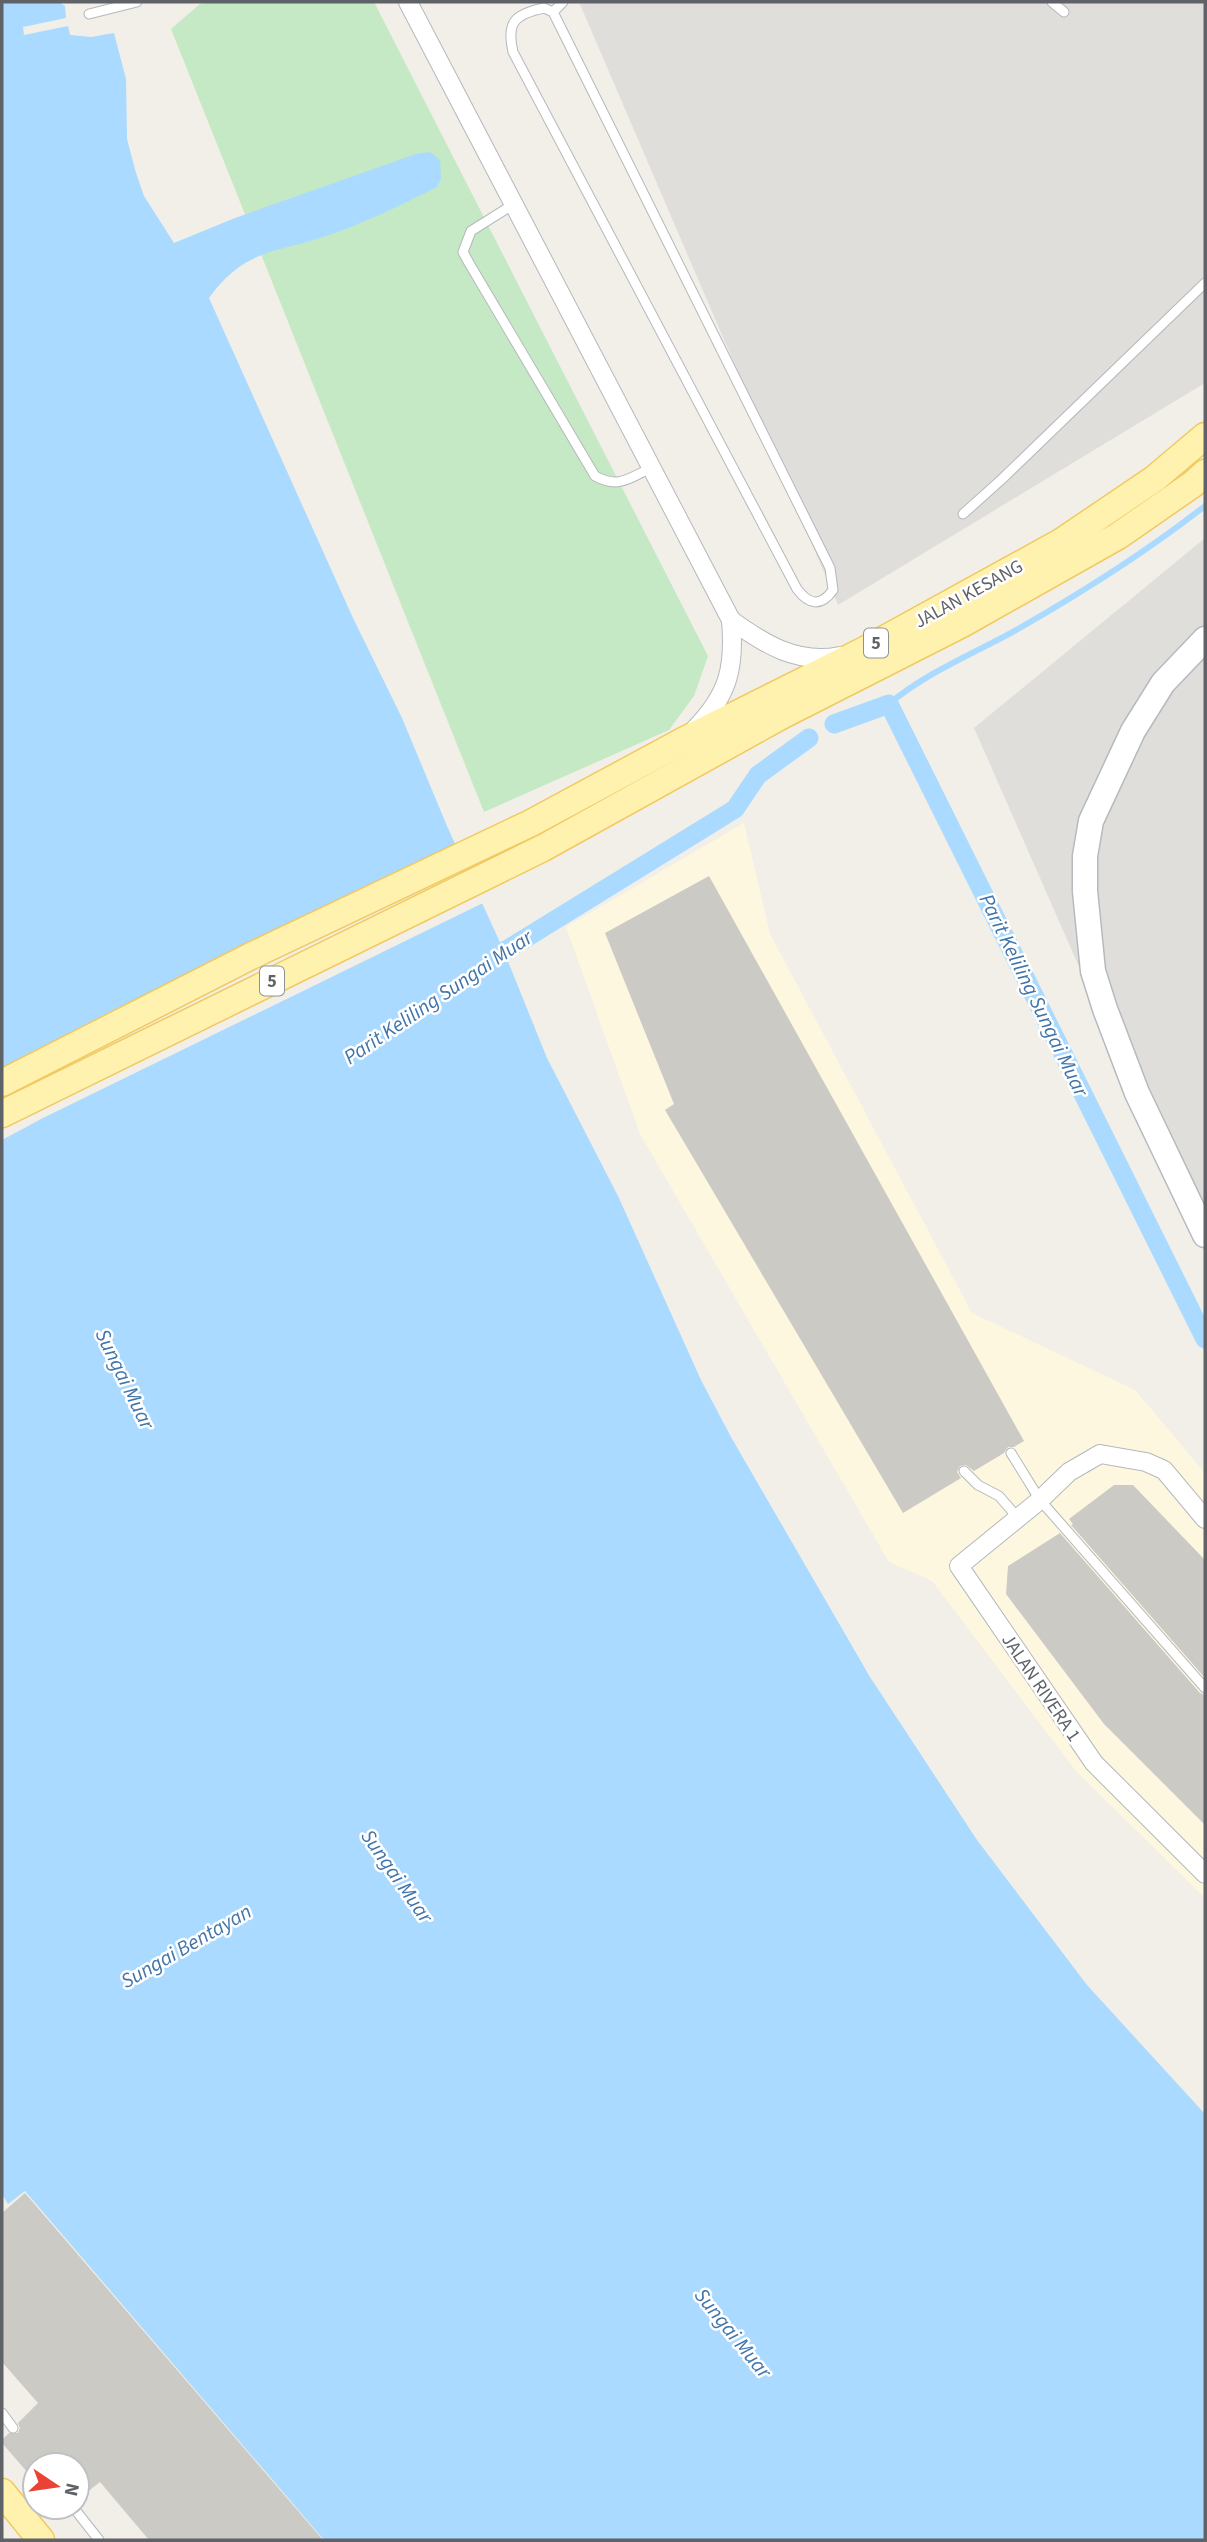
<svg xmlns="http://www.w3.org/2000/svg" width="1207" height="2542" font-family="'Source Sans 3',sans-serif">
	<style>
		.commercial { fill: #fef7e0 }
		.industrial { fill: #e0deda }
		.green { fill: #c5e8c5 }
		.water { fill: #aadaff }
		.pier { fill: #f1efe8 }
		.lines { fill: none; stroke-linecap: round; stroke-linejoin: round }
		.stream { stroke: #aadaff; stroke-width: 6 }
		.canal { stroke: #aadaff; stroke-width: 19 }
		.building { fill: #cccac5 }
		.lane-casing { stroke: #b5b8bc; stroke-width: 11 }
		.street-casing { stroke: #b5b8bc; stroke-width: 20 }
		.secondary-casing { stroke: #b6babf; stroke-width: 27 }
		.primary-casing { stroke: #f2c960; stroke-width: 29 }
		.lane { stroke: #fff; stroke-width: 9 }
		.street { stroke: #fff; stroke-width: 18 }
		.secondary { stroke: #fff; stroke-width: 24 }
		.primary { stroke: #fff2af; stroke-width: 26 }
		.labels { text-anchor: middle; stroke-width: 5; stroke-linejoin: round; paint-order: stroke }
		.shield { fill: #fff; stroke: #8f9295; stroke-width: 2 }
		.shield-label { font-size: 18px; font-weight: bold; fill: #5f6368 }
		.street-label { font-size: 19px; fill: #5f6368; stroke: #fff }
		.water-label { font-size: 21px; font-style: italic; fill: #4174aa; stroke: #fff }
	</style>
	<rect width="100%" height="100%" fill="#f1efe8"/>
	<path class="commercial" d="M744 823 770 934 972 1313 1135 1390 1205 1473V1898L1076 1771 932 1581 889 1562 640 1134 566 927Z"/>
	<g class="industrial">
		<path d="M579 2H1205V383L838 605Z"/>
		<path d="M1205 538V1253L974 728Z"/>
	</g>
	<path class="green" d="M209 2H374L708 656 694 696 669 730 484 812 171 29 200 4Z"/>
	<path class="water" d="M2 2H59L65 6 71 35 91 37 114 33 126 79 127 139 136 173 144 196 174 243 235 218 416 154 430 152 440 160 441 179 437 187C403 204 365 223 329 235 277 253 245 248 209 298L353 618 402 718 447 826 503 949 547 1058 618 1196 701 1380 731 1437 870 1677 977 1840 1087 1985 1205 2114V2540H324L25 2191 8 2204 2 2194Z"/>
	<g class="pier">
		<path d="M65 6H68L73 32H83L70 35 68 26 24 35 23 27 66 18Z"/>
		<path d="M459 844 485 902 43 1118 2 1140V1078Z"/>
	</g>
	<g class="lines">
		<path class="stream" d="M889 704C927 672 975 653 1018 629 1083 592 1146 552 1205 506"/>
		<g class="canal">
			<path d="M834 724 889 704 1205 1339"/>
			<path d="M482 965 735 809 758 775 809 738"/>
		</g>
	</g>
	<g class="building">
		<path d="M709 876 1024 1441 1014 1447H1008L1004 1453 974 1471 966 1465 960 1466 957 1472 961 1478 903 1513 665 1110 674 1104 605 933Z"/>
		<path d="M1114 1485H1133L1205 1560V1678L1071 1525 1073 1524 1069 1519Z"/>
		<path d="M1060 1533 1200 1693 1205 1695V1825L1104 1724 1006 1594 1008 1566Z"/>
		<path d="M25 2193 323 2540H149L100 2482 77 2500V2465H35V2481L2 2443V2440L9 2433H18L20 2428 18 2423 38 2403 2 2362V2213Z"/>
	</g>
	<g class="lines">
		<g class="lane-casing">
			<g id="lane">
				<path d="M1052 2 1064 12"/>
				<path d="M544 8 553 12 830 568 833 590C821 607 809 605 797 589L513 52C506 22 515 14 544 8Z"/>
				<path d="M553 12 563 2"/>
				<path d="M89 14 137 2"/>
				<path d="M514 204 471 231 463 252 469 263 595 476C619 489 629 478 651 468"/>
				<path d="M963 514 1002 479 1205 283"/>
				<path d="M1011 1453 1040 1500 1205 1688"/>
				<path d="M964 1471 978 1485 999 1496 1018 1518"/>
				<path d="M2 2413 13 2428"/>
				<path d="M73 2507 99 2540"/>
			</g>
		</g>
		<g class="street-casing">
			<g id="street">
				<path d="M408 2 731 620C735 667 729 694 695 729"/>
				<path d="M731 620C764 644 798 665 840 656"/>
				<path d="M1205 1519 1164 1470 1146 1462 1100 1454 1069 1472 1040 1500 959 1566 1094 1763 1205 1874"/>
			</g>
		</g>
		<g class="secondary-casing">
			<path id="secondary" d="M1205 639 1163 683 1133 731 1091 821 1085 856V891L1093 971 1105 1009 1137 1093 1205 1235"/>
		</g>
		<g class="primary-casing">
			<g id="primary">
				<path d="M2 1083 251 956 531 823 683 741 863 651 1061 542 1154 479 1205 436"/>
				<path d="M2 1114 543 848 781 716 962 624 1118 536 1193 484 1205 473"/>
				<path d="M2 2492 41 2540"/>
			</g>
		</g>
		<use href="#lane" class="lane"/>
		<use href="#street" class="street"/>
		<use href="#secondary" class="secondary"/>
		<use href="#primary" class="primary"/>
	</g>
	<g class="labels">
		<g class="shield">
			<rect x="864" y="628.5" width="24" height="29" rx="5"/>
			<rect x="260" y="966.5" width="24" height="29" rx="5"/>
		</g>
		<g class="shield-label">
			<text x="876" y="649">5</text>
			<text x="272" y="987">5</text>
		</g>
		<g class="street-label">
			<text transform="translate(968 593) rotate(-29)" y="7">JALAN KESANG</text>
			<text transform="translate(1042 1687) rotate(56)" y="7">JALAN RIVERA 1</text>
		</g>
		<g class="water-label">
			<text transform="translate(1034 995) rotate(64)" y="7">Parit Keliling Sungai Muar</text>
			<text transform="translate(438 997) rotate(-34)" y="7">Parit Keliling Sungai Muar</text>
			<text transform="translate(125 1379) rotate(64)" y="7">Sungai Muar</text>
			<text transform="translate(397 1876) rotate(55)" y="7">Sungai Muar</text>
			<text transform="translate(186 1946) rotate(-30)" y="7">Sungai Bentayan</text>
			<text transform="translate(733 2333) rotate(51)" y="7">Sungai Muar</text>
		</g>
	</g>
	<rect width="1207" height="2542" fill="none" stroke="#5f6368" stroke-width="7"/>
	<g transform="translate(56 2486) rotate(103)"><circle r="33" fill="#ffffff" stroke="#bfc1c3" stroke-width="2"/>
	<path d="M0-5L12 26L0 18L-12 26Z" fill="#ea4335"/>
	<text y="-10" font-size="19" font-weight="bold" text-anchor="middle" fill="#5f6368">N</text>
	</g>
</svg>
